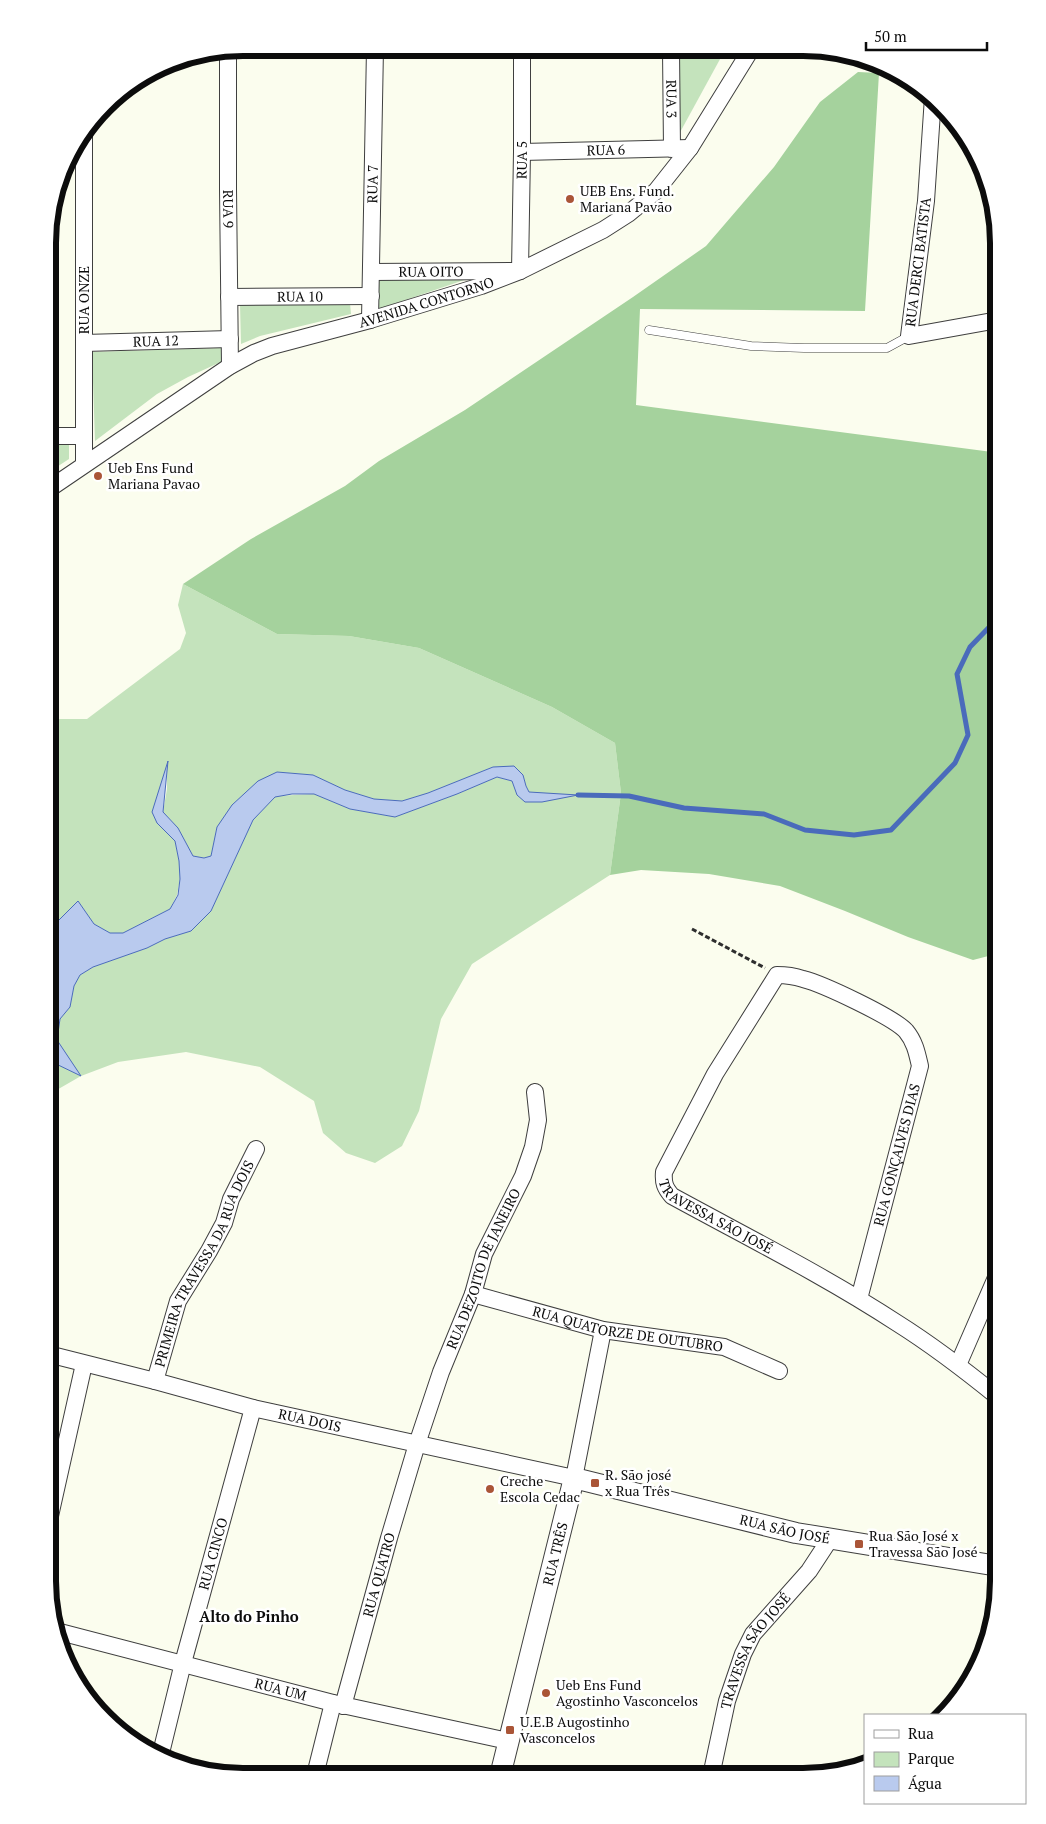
<svg xmlns="http://www.w3.org/2000/svg" width="1046" height="1824" font-family="'PT Serif',serif">
	<style>
		.green { fill: #c4e3bc }
		.forest { fill: #a5d29d }
		.water { fill: #b9caee; stroke: #4a6bbb }
		.lines { fill: none; stroke-linecap: round; stroke-linejoin: round }
		.stream { stroke: #4a6bbb; stroke-width: 5 }
		.service-casing { stroke: #3f3f3f; stroke-width: 9 }
		.minor-casing { stroke: #3f3f3f; stroke-width: 18 }
		.tertiary-casing { stroke: #3f3f3f; stroke-width: 22 }
		.path { stroke: #2e2e2e; stroke-width: 3; stroke-dasharray: 5 2.5; stroke-linecap: butt }
		.service { stroke: #fff; stroke-width: 8 }
		.minor { stroke: #fff; stroke-width: 16 }
		.tertiary { stroke: #fff; stroke-width: 20 }
		.poi-dot { fill: #aa5537; stroke: #fff; stroke-width: 2 }
		.labels { text-anchor: middle; stroke-width: 5; stroke-linejoin: round; paint-order: stroke }
		.street-label { font-size: 14px; fill: #0c0c0c; stroke: #fff }
		.poi-label { font-size: 14px; fill: #0c0c0c; stroke: #fff; text-anchor: start }
		.neighbourhood-label { font-size: 15px; font-weight: bold; fill: #0c0c0c; stroke: #fff }
		.rim { fill: none; stroke: #0c0c0c; stroke-width: 6 }
	</style>
	<rect width="100%" height="100%" fill="#fbfdee"/>
	<g class="green">
		<path d="M679 50H725L678 136Z"/>
		<path d="M473 277 379 309V278Z"/>
		<path d="M350 303 351 314 260 336 241 344 240 304Z"/>
		<path d="M222 348 223 361 188 377 157 394 95 441 92 352Z"/>
		<path d="M69 444V459L49 472V445Z"/>
		<path d="M183 584 277 634 349 636 419 648 552 707 615 743 621 793 610 875 472 964 441 1019 419 1111 402 1146 375 1163 346 1153 323 1133 314 1101 260 1067 186 1052 118 1062 81 1076 48 1095V1064L52 1062 80 1075 57 1040 60 1019 70 1007 74 986 80 975 93 967 147 948 165 939 191 931 211 911 253 820 275 796 314 794 350 809 395 817 457 794 497 777 512 781 517 795 542 794 529 792 526 786 523 775 493 767 428 793 402 801 374 799 345 790 313 775 277 772 217 827 211 856 204 858 193 856 178 828 163 812 167 789V764L157 823 175 841 179 861 180 879 177 895 170 909 123 933H110L94 924 78 901 48 931 49 719H87L180 649 186 633 178 605Z"/>
	</g>
	<path class="forest" d="M858 72 879 73 865 311 640 309 636 405 992 452 998 426V949L996 954 973 960 908 937 845 911 780 886 709 874 641 870 610 875 621 793 615 743 552 707 419 648 349 636 277 634 183 584 251 539 345 486 379 461 465 410 633 297 706 246 774 167 820 102Z"/>
	<path class="water" d="M168 761 163 812 178 828 193 856 204 858 211 856 217 827 232 805 258 781 277 772 313 775 345 790 374 799 402 801 428 793 493 767 514 766 523 775 526 786 529 792 578 795 542 802H525L517 795 512 781 497 777 457 794 395 817 350 809 314 794H292L275 797 253 820 211 911 191 931 165 939 147 948 93 967 80 975 74 986 70 1007 60 1019 57 1040 81 1076 52 1062 48 1064V931L78 901 94 924 110 933H123L170 909 178 895 180 879 179 861 175 841 157 823 152 812Z"/>
	<g class="lines">
		<path class="stream" d="M578 795 629 796 684 808 764 814 805 830 854 835 891 830 955 763 968 735 957 674 970 647 998 618"/>
		<g class="service-casing">
			<path id="service" d="M649 330 751 346 804 348H887L909 336"/>
		</g>
		<g class="minor-casing">
			<g id="minor">
				<path id="s1" d="M228 50V189L230 366"/>
				<path id="s2" d="M671 50 672 149"/>
				<path d="M933 97 926 201 909 336 998 320"/>
				<path d="M84 135V464"/>
				<path id="s3" d="M522 152 690 148"/>
				<path id="s4" d="M371 272 520 271 522 152V49"/>
				<path id="s5" d="M229 297 371 296"/>
				<path id="s6" d="M370 320 375 48"/>
				<path id="s7" d="M84 343 230 339"/>
				<path d="M49 436H84"/>
				<path id="s8" d="M49 489 230 366 254 353 272 346 370 320 481 286 520 271 603 230 628 214 656 191 690 148 750 51"/>
				<path id="s9" d="M473 1294 603 1330 724 1347 779 1371"/>
				<path id="s10" d="M859 1299 920 1066C917 1053 915 1042 906 1031 893 1017 823 984 803 979 794 976 786 975 777 975L715 1074 664 1172C663 1183 665 1188 672 1196 747 1237 825 1276 897 1323 932 1345 966 1371 998 1397"/>
				<path id="s11" d="M48 1354 155 1381 253 1408 574 1478 603 1330"/>
				<path d="M958 1365 998 1273"/>
				<path id="s12" d="M155 1381 178 1301 209 1251 224 1223 231 1199 256 1149"/>
				<path d="M48 1525 84 1364"/>
				<path id="s13" d="M56 1631 333 1703 508 1741"/>
				<path id="s14" d="M343 1706 389 1538 417 1444 441 1372 473 1294 484 1254 523 1176 533 1147 538 1120 535 1092"/>
				<path id="s15" d="M160 1757 183 1663 253 1408"/>
				<path d="M315 1775 333 1703"/>
				<path id="s16" d="M711 1776 727 1701 743 1654 753 1634 809 1571 830 1539"/>
			</g>
		</g>
		<g class="tertiary-casing">
			<g id="tertiary">
				<path id="s17" d="M500 1776 574 1478 796 1533 998 1566"/>
			</g>
		</g>
		<path class="path" d="M692 929 765 968"/>
		<use href="#service" class="service"/>
		<use href="#minor" class="minor"/>
		<use href="#tertiary" class="tertiary"/>
	</g>
	<g class="poi-dot">
		<circle cx="570" cy="199" r="5"/>
		<circle cx="98" cy="476" r="5"/>
		<rect x="590" y="1478" width="10" height="10" rx="2.5"/>
		<circle cx="490" cy="1489" r="5"/>
		<rect x="854" y="1539" width="10" height="10" rx="2.5"/>
		<circle cx="546" cy="1693" r="5"/>
		<rect x="505" y="1725" width="10" height="10" rx="2.5"/>
	</g>
	<g class="labels">
		<g class="street-label">
			<text dy="5" stroke="none"><textPath href="#s2" startOffset="49">RUA 3</textPath></text>
			<text dy="5" stroke="none"><textPath href="#s3" startOffset="84">RUA 6</textPath></text>
			<text dy="5" stroke="none"><textPath href="#s4" startOffset="260">RUA 5</textPath></text>
			<text dy="5" stroke="none"><textPath href="#s6" startOffset="136">RUA 7</textPath></text>
			<text dy="5" stroke="none"><textPath href="#s1" startOffset="159">RUA 9</textPath></text>
			<text transform="translate(918 262) rotate(-83)" y="5">RUA DERCI BATISTA</text>
			<text dy="5" stroke="none"><textPath href="#s4" startOffset="60">RUA OITO</textPath></text>
			<text dy="5" stroke="none"><textPath href="#s5" startOffset="71">RUA 10</textPath></text>
			<text transform="translate(84 300) rotate(-90)" y="5">RUA ONZE</text>
			<text dy="5" stroke="none"><textPath href="#s8" startOffset="426">AVENIDA CONTORNO</textPath></text>
			<text dy="5" stroke="none"><textPath href="#s7" startOffset="72">RUA 12</textPath></text>
			<text dy="5" stroke="none"><textPath href="#s10" startOffset="149">RUA GONÇALVES DIAS</textPath></text>
			<text dy="5" stroke="none"><textPath href="#s10" startOffset="722">TRAVESSA SÃO JOSÉ</textPath></text>
			<text dy="5" stroke="none"><textPath href="#s12" startOffset="128">PRIMEIRA TRAVESSA DA RUA DOIS</textPath></text>
			<text dy="5" stroke="none"><textPath href="#s14" startOffset="460">RUA DEZOITO DE JANEIRO</textPath></text>
			<text dy="5" stroke="none"><textPath href="#s9" startOffset="159">RUA QUATORZE DE OUTUBRO</textPath></text>
			<text dy="5" stroke="none"><textPath href="#s11" startOffset="270">RUA DOIS</textPath></text>
			<text dy="5" stroke="none"><textPath href="#s17" startOffset="524">RUA SÃO JOSÉ</textPath></text>
			<text dy="5" stroke="none"><textPath href="#s15" startOffset="210">RUA CINCO</textPath></text>
			<text dy="5" stroke="none"><textPath href="#s17" startOffset="229">RUA TRÊS</textPath></text>
			<text dy="5" stroke="none"><textPath href="#s14" startOffset="136">RUA QUATRO</textPath></text>
			<text dy="5" stroke="none"><textPath href="#s16" startOffset="135">TRAVESSA SÃO JOSÉ</textPath></text>
			<text dy="5" stroke="none"><textPath href="#s13" startOffset="232">RUA UM</textPath></text>
		</g>
		<g class="poi-label">
			<text x="580" y="196">UEB Ens. Fund.<tspan x="580" dy="16">Mariana Pavão</tspan></text>
			<text x="108" y="473">Ueb Ens Fund<tspan x="108" dy="16">Mariana Pavao</tspan></text>
			<text x="605" y="1480">R. São josé<tspan x="605" dy="16">x Rua Três</tspan></text>
			<text x="500" y="1486">Creche<tspan x="500" dy="16">Escola Cedac</tspan></text>
			<text x="869" y="1541">Rua São José x<tspan x="869" dy="16">Travessa São José</tspan></text>
			<text x="556" y="1690">Ueb Ens Fund<tspan x="556" dy="16">Agostinho Vasconcelos</tspan></text>
			<text x="520" y="1727">U.E.B Augostinho<tspan x="520" dy="16">Vasconcelos</tspan></text>
		</g>
		<g class="neighbourhood-label">
			<text x="249" y="1622">Alto do Pinho</text>
		</g>
	</g>
	<path d="M0 0H1046V1824H0ZM243 56H803A187 187 0 0 1 990 243V1581A187 187 0 0 1 803 1768H243A187 187 0 0 1 56 1581V243A187 187 0 0 1 243 56Z" fill="#fff" fill-rule="evenodd"/>
	<path class="rim" d="M243 56H803A187 187 0 0 1 990 243V1581A187 187 0 0 1 803 1768H243A187 187 0 0 1 56 1581V243A187 187 0 0 1 243 56Z"/>
	<rect x="864" y="1714" width="162" height="90" fill="#ffffff" stroke="#9e9e9e"/>
	<rect x="874" y="1730" width="25" height="8" fill="#ffffff" stroke="#9e9e9e"/>
	<text x="908" y="1739" font-size="15" fill="#0c0c0c">Rua</text>
	<rect x="874" y="1752" width="25" height="15" fill="#c4e3bc" stroke="#9e9e9e"/>
	<text x="908" y="1764" font-size="15" fill="#0c0c0c">Parque</text>
	<rect x="874" y="1776" width="25" height="15" fill="#b9caee" stroke="#9e9e9e"/>
	<text x="908" y="1789" font-size="15" fill="#0c0c0c">Água</text>
	<path d="M866 42v8h121v-8" fill="none" stroke="#0c0c0c" stroke-width="2.5"/>
	<text x="874" y="42" font-size="15" fill="#0c0c0c" stroke="#ffffff" stroke-width="4" paint-order="stroke">50 m</text>
</svg>
